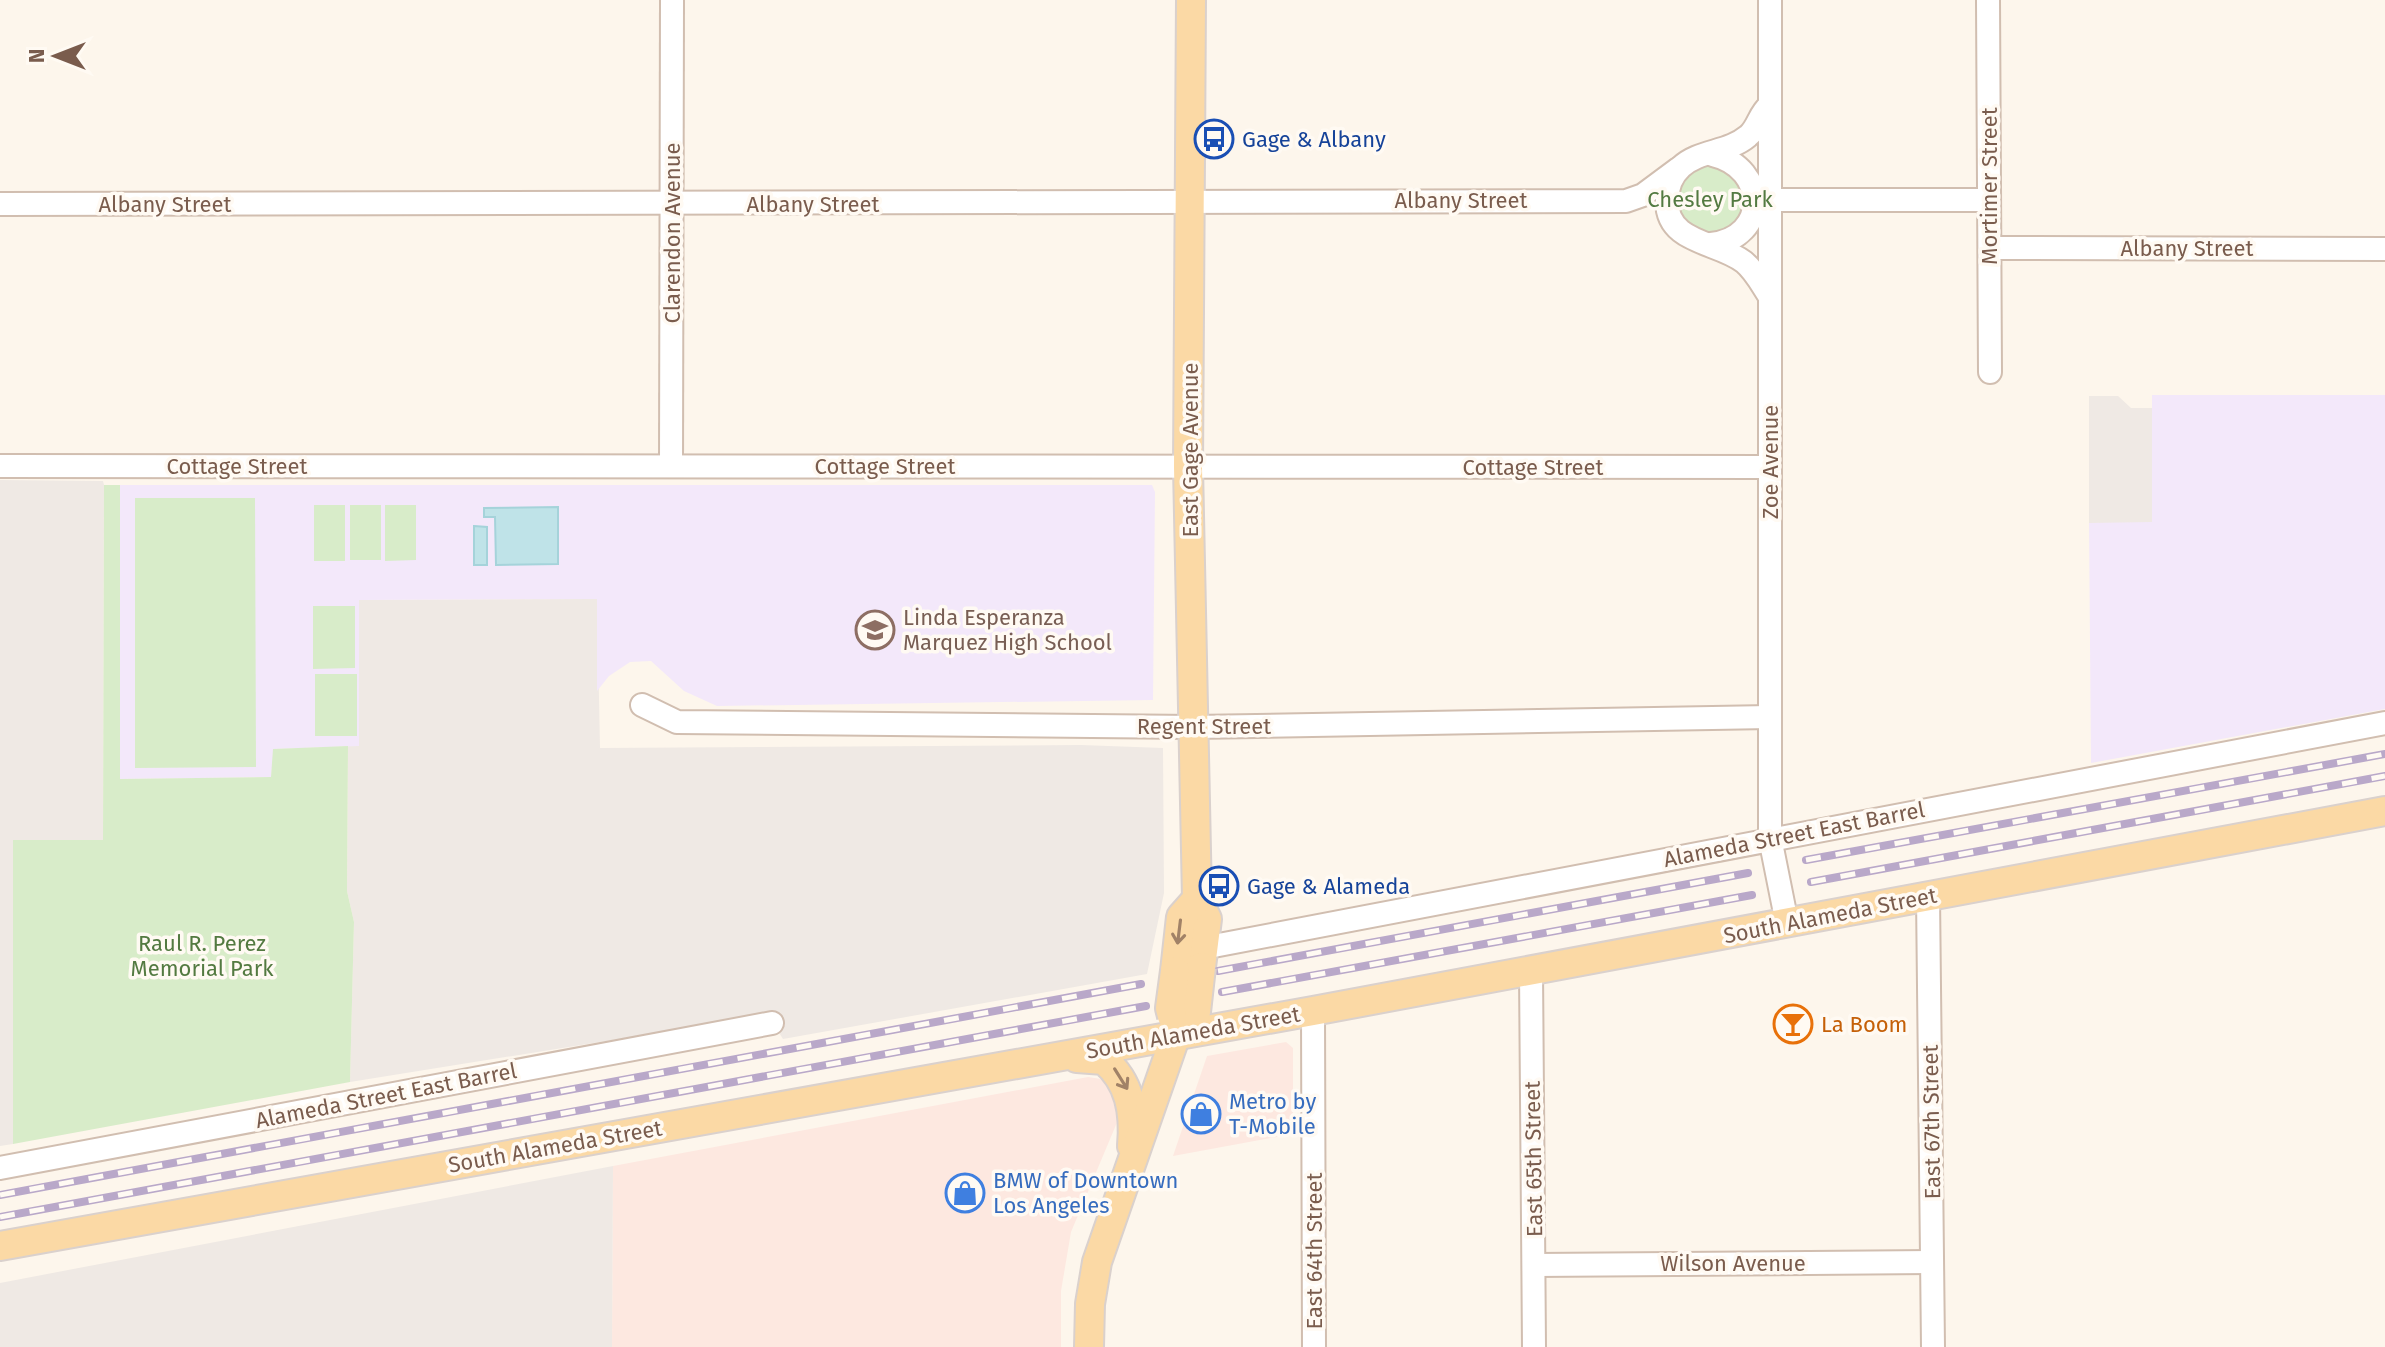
<svg xmlns="http://www.w3.org/2000/svg" width="2385" height="1347" font-family="'Fira Sans',sans-serif">
	<style>
		.commercial { fill: #fde8e0 }
		.industrial { fill: #efe9e4 }
		.education { fill: #f3e8fa }
		.green { fill: #d8ecc9 }
		.water { fill: #bfe3e8; stroke: #a5d3da; stroke-width: 2 }
		.lines { fill: none; stroke-linecap: round; stroke-linejoin: round }
		.minor-casing { stroke: #d1beb0; stroke-width: 26 }
		.major-casing { stroke: #dad1cd; stroke-width: 32 }
		.minor { stroke: #fff; stroke-width: 22 }
		.major { stroke: #fbd9a5; stroke-width: 28 }
		.rail-casing { stroke: #b9a8c9; stroke-width: 8 }
		.rail { stroke: #fffaf3; stroke-width: 5; stroke-dasharray: 15; stroke-linecap: butt }
		.major-bridge-casing { stroke: #dad1cd; stroke-width: 32; stroke-linecap: butt }
		.major-bridge { stroke: #fbd9a5; stroke-width: 28 }
		.oneway { stroke: #a18267 }
		.labels { text-anchor: middle; stroke-width: 7; stroke-linejoin: round; paint-order: stroke }
		.transit-label { font-size: 22px; fill: #164399; stroke: #fffaf3; text-anchor: start }
		.street-label { font-size: 22px; fill: #7a5c4d; stroke: #fffaf3 }
		.park-label { font-size: 22px; fill: #537a41; stroke: #fffaf3 }
		.education-label { font-size: 22px; fill: #785e54; stroke: #fffaf3; text-anchor: start }
		.food-label { font-size: 22px; fill: #c56008; stroke: #fffaf3; text-anchor: start }
		.shop-label { font-size: 22px; fill: #366cbe; stroke: #fffaf3; text-anchor: start }
	</style>
	<rect width="100%" height="100%" fill="#fdf6ec"/>
	<g class="commercial">
		<path d="M1286 1042 1293 1048V1134L1173 1156 1207 1056Z"/>
		<path d="M1088 1077 1101 1079 1112 1087 1121 1113 1071 1232 1061 1291V1347H612L613 1166Z"/>
	</g>
	<g class="industrial">
		<path d="M2089 396H2118L2131 408H2152L2153 523H2089Z"/>
		<path d="M0 480 103 481 104 485 103 840 13 1144 0 1146Z"/>
		<path d="M597 599 600 748 1081 745 1163 748 1164 893 1147 974 783 1039 768 1015 350 1082 354 922 347 891 348 746 359 745V600Z"/>
		<path d="M613 1166 612 1347H0V1283Z"/>
	</g>
	<g class="education">
		<path d="M2152 395H2385V709L2091 763 2089 523 2152 522Z"/>
		<path d="M120 485H1152L1155 492 1153 700 717 706 684 691 651 661 630 662 609 676 597 691V599L359 600V746L274 749 271 777 120 779Z"/>
	</g>
	<g class="green">
		<circle cx="1709" cy="199" r="35"/>
		<path d="M104 485H120V779L271 777 273 749 348 746 347 891 354 922 350 1082 13 1144V840H103Z"/>
		<path d="M135 498H255L256 767 135 768Z"/>
		<rect x="314" y="505" width="31" height="56"/>
		<rect x="350" y="505" width="31" height="55"/>
		<path d="M385 505H416V560L385 561Z"/>
		<path d="M313 606H355V668L313 669Z"/>
		<rect x="315" y="674" width="42" height="62"/>
	</g>
	<g class="water">
		<path d="M558 507V564L496 565 495 517H484V508Z"/>
		<path d="M474 526 487 527V565H474Z"/>
	</g>
	<g class="lines">
		<g class="minor-casing">
			<g id="minor">
				<path d="M1770 0V838L1787 923"/>
				<path d="M1988 0 1990 372"/>
				<path d="M1769 106C1759 114 1758 128 1748 136 1728 153 1699 150 1681 167 1671 176 1667 188 1667 201 1667 244 1717 241 1744 262 1755 271 1762 285 1770 297"/>
				<path d="M1756 200H1989"/>
				<path d="M0 204 1626 201 1643 195 1678 169"/>
				<path d="M1711 244C1769 238 1768 168 1713 155"/>
				<path d="M1990 248 2385 249"/>
				<path d="M0 466 1770 467"/>
				<path d="M671 466 672 0"/>
				<path d="M642 705 677 722 1194 727 1770 717"/>
				<path d="M1928 896 1933 1347"/>
				<path d="M1203 948 2385 723"/>
				<path d="M1531 971 1534 1347"/>
				<path d="M1313 1011 1314 1347"/>
				<path d="M0 1168 772 1023"/>
				<path d="M1534 1265 1932 1262"/>
			</g>
		</g>
		<g class="major-casing">
			<g id="major">
				<path d="M1191 0 1188 467 1197 899 1207 919 1201 967"/>
				<path d="M1175 971 1181 917 1197 899"/>
				<path d="M1077 1058 1104 1060C1130 1082 1135 1112 1132 1146"/>
				<path d="M0 1246 1313 1011 2385 811"/>
				<path d="M1089 1347 1090 1304 1097 1262 1177 1032 1187 1021"/>
			</g>
		</g>
		<use href="#minor" class="minor"/>
		<use href="#major" class="major"/>
		<g class="rail-casing">
			<g id="rail">
				<path d="M1806 860 2385 754"/>
				<path d="M1811 882 2385 776"/>
				<path d="M1218 971 1748 873"/>
				<path d="M1222 992 1752 895"/>
				<path d="M0 1195 1141 984"/>
				<path d="M0 1217 1146 1006"/>
			</g>
		</g>
		<use href="#rail" class="rail"/>
		<g class="major-bridge-casing">
			<g id="major-bridge">
				<path d="M1196 1012 1201 967"/>
				<path d="M1172 1016 1170 1008 1175 971"/>
			</g>
		</g>
		<use href="#major-bridge" class="major-bridge"/>
	</g>
	<defs><path id="oneway-shaft" d="M-6 0H5M1.5-3L5.5 0L1.5 3" fill="none" stroke-width="1.6" stroke-linecap="round" stroke-linejoin="round" transform="scale(2)"/></defs>
	<g class="oneway">
		<use href="#oneway-shaft" transform="translate(1179 932) rotate(97)"/>
		<use href="#oneway-shaft" transform="translate(1121 1079) rotate(58)"/>
	</g>
	<defs>
		<g id="bus-ring" transform="scale(2)"><circle r="9.5" fill="#fffaf3" stroke="#1a4fb4" stroke-width="1.5"/><path d="M-5-6H5V4H4V6H2V4H-2V6H-4V4H-5ZM-3.5-4V0h7V-4ZM-3.5 1.2v1.5H-2V1.2ZM2 1.2v1.5H3.5V1.2Z" fill="#1a4fb4"/></g>
		<g id="school-ring" transform="scale(2)"><circle r="9.5" fill="#fffaf3" stroke="#8d6e63" stroke-width="1.5"/><path d="M0-5L7-2L0 1L-7-2ZM-4 1L0 2.5L4 1V4Q0 6-4 4Z" fill="#8d6e63"/></g>
		<g id="bar-ring" transform="scale(2)"><circle r="9.5" fill="#fffaf3" stroke="#e8710a" stroke-width="1.5"/><path d="M-6-5H6L.8 .8V4.5H3.5V6h-7V4.5H-.8V.8Z" fill="#e8710a"/></g>
		<g id="shop-ring" transform="scale(2)"><circle r="9.5" fill="#fffaf3" stroke="#3f7fe0" stroke-width="1.5"/><path d="M-5-2.5h2.3a2.7 3.5 0 0 1 5.4 0H5L5.5 6h-11ZM-1.5-2.5h3a1.5 2.3 0 0 0-3 0Z" fill="#3f7fe0"/></g>
	</defs>
	<g fill-rule="evenodd">
		<use href="#bus-ring" x="1214" y="139"/>
		<use href="#school-ring" x="875" y="630"/>
		<use href="#bus-ring" x="1219" y="886"/>
		<use href="#bar-ring" x="1793" y="1024"/>
		<use href="#shop-ring" x="1201" y="1114"/>
		<use href="#shop-ring" x="965" y="1193"/>
	</g>
	<g class="labels">
		<g class="transit-label">
			<text x="1242" y="147">Gage &amp; Albany</text>
			<text x="1247" y="894">Gage &amp; Alameda</text>
		</g>
		<g class="street-label">
			<text transform="translate(1989 186) rotate(-90)" y="8">Mortimer Street</text>
			<text x="1461" y="208">Albany Street</text>
			<text x="165" y="212">Albany Street</text>
			<text x="813" y="212">Albany Street</text>
			<text transform="translate(672 233) rotate(-90)" y="8">Clarendon Avenue</text>
			<text x="2187" y="256">Albany Street</text>
			<text transform="translate(1190 450) rotate(-90)" y="8">East Gage Avenue</text>
			<text transform="translate(1770 462) rotate(-90)" y="8">Zoe Avenue</text>
			<text x="237" y="474">Cottage Street</text>
			<text x="885" y="474">Cottage Street</text>
			<text x="1533" y="475">Cottage Street</text>
			<text x="1204" y="734">Regent Street</text>
			<text transform="translate(1794 834) rotate(-11)" y="8">Alameda Street East Barrel</text>
			<text transform="translate(1830 915) rotate(-11)" y="8">South Alameda Street</text>
			<text transform="translate(1193 1032) rotate(-10)" y="8">South Alameda Street</text>
			<text transform="translate(386 1095) rotate(-11)" y="8">Alameda Street East Barrel</text>
			<text transform="translate(1931 1122) rotate(-91)" y="8">East 67th Street</text>
			<text transform="translate(555 1146) rotate(-10)" y="8">South Alameda Street</text>
			<text transform="translate(1533 1159) rotate(-91)" y="8">East 65th Street</text>
			<text transform="translate(1314 1251) rotate(-90)" y="8">East 64th Street</text>
			<text x="1733" y="1271">Wilson Avenue</text>
		</g>
		<g class="park-label">
			<text x="1710" y="207">Chesley Park</text>
			<text x="202" y="951">Raul R. Perez<tspan x="202" dy="25">Memorial Park</tspan></text>
		</g>
		<g class="education-label">
			<text x="903" y="625">Linda Esperanza<tspan x="903" dy="25">Marquez High School</tspan></text>
		</g>
		<g class="food-label">
			<text x="1821" y="1032">La Boom</text>
		</g>
		<g class="shop-label">
			<text x="1229" y="1109">Metro by<tspan x="1229" dy="25">T-Mobile</tspan></text>
			<text x="993" y="1188">BMW of Downtown<tspan x="993" dy="25">Los Angeles</tspan></text>
		</g>
	</g>
	<g transform="translate(56 56) rotate(270)" stroke="#fffaf3" stroke-width="6" paint-order="stroke">
	<path d="M0-6L14 30L0 20L-14 30Z" fill="#7a5c4d"/>
	<text y="-12" font-size="22" font-weight="bold" text-anchor="middle" fill="#7a5c4d">N</text>
	</g>
</svg>
